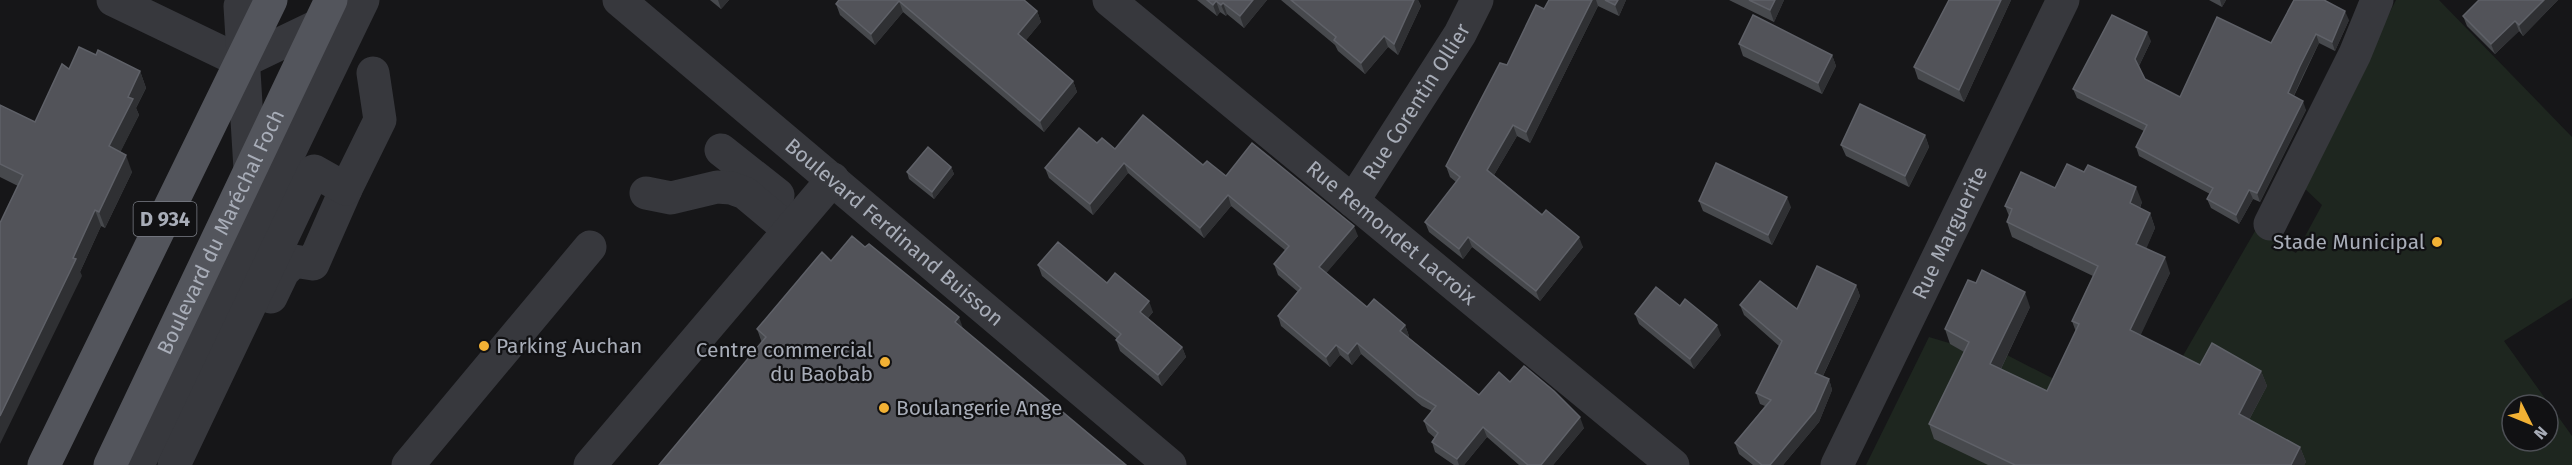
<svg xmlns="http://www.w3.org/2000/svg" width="2572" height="465" font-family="'Fira Sans',sans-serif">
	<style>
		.park { fill: #1e261f; fill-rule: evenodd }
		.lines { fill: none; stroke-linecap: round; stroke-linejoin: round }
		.minor { stroke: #37383d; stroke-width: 33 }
		.major { stroke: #53555c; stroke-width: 33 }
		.wall { fill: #47494d }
		.shaded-wall { fill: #2f3033 }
		.building { fill: #525359; stroke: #5f6168; stroke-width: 1.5 }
		.poi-dot { fill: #f2b134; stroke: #111113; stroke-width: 2 }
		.labels { text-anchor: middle; stroke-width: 4.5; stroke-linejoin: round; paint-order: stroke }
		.shield { fill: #111113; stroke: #7b7e86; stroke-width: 1.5 }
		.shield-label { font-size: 20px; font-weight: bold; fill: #a8adb8 }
		.street-label { font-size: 21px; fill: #a8adb8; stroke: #111113 }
		.poi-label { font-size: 21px; fill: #a8adb8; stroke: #111113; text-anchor: end }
	</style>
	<rect width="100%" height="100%" fill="#161618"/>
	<path class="park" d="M2396 0H2439L2572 137V298L2504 341 2572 436V465H1866L1929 337 1949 343 1980 361 2007 355 2143 425 2255 231 2296 253 2322 205 2302 186ZM2512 405H2548V441H2512Z"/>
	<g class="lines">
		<g class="minor">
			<path d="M113 0 242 62 319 25"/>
			<path d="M243 0 240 6 250 169"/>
			<path id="s1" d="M619 0 1170 465"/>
			<path id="s2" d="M1109 0 1673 465"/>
			<path d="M721 150 778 195"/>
			<path d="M646 193 671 198 717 187 731 188 745 193 789 230"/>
			<path id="s3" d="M1353 201 1460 34 1477 0"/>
			<path d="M2270 224 2355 54 2377 0"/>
			<path d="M271 297 283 272 294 261 313 264 346 189"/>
			<path d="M138 465 363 0"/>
			<path d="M174 465 314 171 346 189 380 120 373 73"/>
			<path d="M408 465 590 247"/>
			<path d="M590 465 833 179"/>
			<path id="s4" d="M1837 465 2063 0"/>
		</g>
		<g class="major">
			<path d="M44 465 271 0"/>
			<path id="s5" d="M110 465 331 0"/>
		</g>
	</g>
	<g class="wall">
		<path d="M710 0H729L721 9Z"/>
		<path d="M839 0H1024L1037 11 1041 22 1026 40 1073 81 1077 92 1044 132 903 12 875 45 840 15 836 4Z"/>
		<path d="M1197 0H1267L1244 28 1227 14 1226 16 1220 12 1217 16Z"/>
		<path d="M1281 0H1418L1421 6 1398 55 1388 47 1365 74 1338 51 1335 45Z"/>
		<path d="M1549 0H1626L1619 16 1598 6 1530 143 1517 136 1494 175 1583 247 1540 301 1472 247 1463 259 1429 232 1425 222 1456 182 1450 177 1446 166 1507 65 1544 9Z"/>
		<path d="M1729 0H1784L1774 22Z"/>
		<path d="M1949 0H2011L1964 102 1918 79 1914 67Z"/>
		<path d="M2209 0H2226L2222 7Z"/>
		<path d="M2479 0H2558L2523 36 2519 31 2495 54 2467 26 2463 16Z"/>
		<path d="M2349 20 2335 51 2319 43 2294 96 2306 110 2260 202 2253 199 2239 224 2211 208 2207 199 2210 194 2139 156 2136 147 2144 131 2077 98 2073 89 2151 41 2139 66 2145 79 2180 97 2271 43Z"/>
		<path d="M1739 44 1832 55 1836 66 1822 94 1743 56Z"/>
		<path d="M96 55 140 71 146 88 136 108 139 115 120 152 132 172 105 228 101 226 80 272 82 276 18 186 0 177V105L35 122 69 69Z"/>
		<path d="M1925 135 1929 147 1909 187 1846 156 1841 145Z"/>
		<path d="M1097 143 1115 149 1203 165 1358 236 1326 273 1367 307 1405 325 1409 336 1408 337 1479 395 1510 382 1584 428 1553 465H1519L1487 437 1464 465H1454L1435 452 1432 442 1435 438 1428 432 1424 421 1432 411 1422 406 1361 354 1352 365 1340 355 1330 367 1281 326 1278 316 1298 292 1278 275 1274 264 1286 251 1231 206 1204 238 1128 173 1093 215 1049 178 1045 168Z"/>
		<path d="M951 167 954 174 934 199 909 179 907 172Z"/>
		<path d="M2055 188 2142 202 2140 208 2150 213 2155 228 2146 248 2170 273 2140 335 2200 365 2261 371 2267 386 2249 420 2300 447 2306 462 2304 465H1988L1934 439 1929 424 1964 352 1950 344 1945 329 2030 307 2001 369 2047 391 2076 332 2072 321 2093 276 2012 237 2007 222 2009 216 2005 206Z"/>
		<path d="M1699 201 1791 207 1772 245 1703 211Z"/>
		<path d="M831 261 964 329 762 343 757 329Z"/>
		<path d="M1038 265 1107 283 1153 312 1148 318 1182 347 1186 357 1162 386 1120 351 1116 340 1117 339 1042 276Z"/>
		<path d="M1856 285 1860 296 1823 376 1829 379 1832 390 1819 422 1783 465H1753L1739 454 1735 443 1765 406 1760 404 1756 393 1779 346 1744 315 1740 305 1797 309Z"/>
		<path d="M1635 314 1721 335 1694 369 1639 324Z"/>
	</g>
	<g class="shaded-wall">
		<path d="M718 0H729L721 9Z"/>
		<path d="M1253 0H1267L1244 28 1240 16Z"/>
		<path d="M1414 0H1418L1421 6 1398 55 1394 44Z"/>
		<path d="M1592 0H1596L1598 6 1530 143 1526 132Z"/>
		<path d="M1618 0H1626L1619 16 1615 5Z"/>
		<path d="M1775 0H1784L1774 22 1770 10Z"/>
		<path d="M2001 0H2011L1964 102 1959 90Z"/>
		<path d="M2220 0H2226L2222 7Z"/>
		<path d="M2544 0H2558L2523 36 2519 25Z"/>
		<path d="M899 1 903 12 875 45 871 34Z"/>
		<path d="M1216 1 1220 12 1217 16 1213 5Z"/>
		<path d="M1223 3 1227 14 1226 16 1221 5Z"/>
		<path d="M1037 11 1041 22 1022 45 1018 34Z"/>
		<path d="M2345 11 2349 20 2335 51 2332 42Z"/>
		<path d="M2515 21 2519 31 2495 54 2491 44Z"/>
		<path d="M2147 32 2151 41 2138 68 2135 59Z"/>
		<path d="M2316 34 2319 43 2303 75 2291 102 2288 93 2300 66Z"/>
		<path d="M1384 36 1388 47 1365 74 1361 63Z"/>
		<path d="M1832 55 1836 66 1822 94 1818 83Z"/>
		<path d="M140 71 146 88 136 108 139 115 115 163 109 146 128 97Z"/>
		<path d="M1073 81 1077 92 1044 132 1040 121Z"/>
		<path d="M2303 101 2306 110 2260 202 2257 193Z"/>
		<path d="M1513 125 1517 136 1491 180 1487 170Z"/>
		<path d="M1925 135 1929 147 1909 187 1905 176Z"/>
		<path d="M126 155 132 172 105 228 99 212Z"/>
		<path d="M1124 163 1128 173 1093 215 1090 204Z"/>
		<path d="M951 167 954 174 934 199 932 192Z"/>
		<path d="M2136 187 2142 202 2135 218 2130 203Z"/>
		<path d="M2249 190 2253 199 2239 224 2236 215Z"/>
		<path d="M1228 195 1231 206 1204 238 1200 228Z"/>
		<path d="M1787 197 1791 207 1772 245 1768 235Z"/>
		<path d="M95 210 101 226 80 272 82 276 0 444V416Z"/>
		<path d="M2150 213 2155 228 2142 259 2136 244Z"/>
		<path d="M1354 226 1358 236 1323 277 1319 267Z"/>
		<path d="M1468 237 1472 247 1463 259 1459 249Z"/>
		<path d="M1579 237 1583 247 1540 301 1536 291Z"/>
		<path d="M2165 257 2170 273 2136 345 2130 330Z"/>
		<path d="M1856 285 1860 296 1819 384 1815 373Z"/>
		<path d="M2025 292 2030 307 1996 379 1990 364Z"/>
		<path d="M1149 301 1153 312 1144 322 1140 312Z"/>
		<path d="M959 317 965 334 955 322Z"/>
		<path d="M1405 325 1409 336 1404 341 1400 331Z"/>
		<path d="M1717 325 1721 335 1694 369 1690 359Z"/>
		<path d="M1357 343 1361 354 1352 365 1348 354Z"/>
		<path d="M1336 345 1340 355 1330 367 1326 357Z"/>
		<path d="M1182 347 1186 357 1162 386 1158 375Z"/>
		<path d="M2261 371 2267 386 2244 429 2239 414Z"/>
		<path d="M1829 379 1832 390 1819 422 1783 465H1770Z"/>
		<path d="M1580 417 1584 428 1553 465H1541Z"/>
		<path d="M1483 427 1487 437 1464 465H1459L1457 459Z"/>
		<path d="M2300 447 2306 462 2304 465H2291Z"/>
	</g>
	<g class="building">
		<path d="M839 0H1024L1037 11 1018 34 1073 81 1040 121 899 1 871 34 836 4Z"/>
		<path d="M1207 0H1253L1240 16 1223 3 1221 5 1216 1 1213 5Z"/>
		<path d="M1291 0H1414L1394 44 1384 36 1361 63 1334 40 1336 37Z"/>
		<path d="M1549 0H1592L1526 132 1513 125 1487 170 1542 215 1546 210 1579 237 1536 291 1468 237 1459 249 1425 222 1460 177 1446 166 1500 63 1507 65 1536 5 1544 9Z"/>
		<path d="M1605 0H1618L1615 5Z"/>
		<path d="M1749 0H1775L1770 10Z"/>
		<path d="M1949 0H2001L1959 90 1914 67Z"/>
		<path d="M2294 0H2324L2345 11 2332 42 2316 34 2300 66 2288 93 2303 101 2257 193 2249 190 2236 215 2207 199 2213 188 2136 147 2147 125 2073 89 2112 15 2147 32 2135 59 2145 79 2180 97 2217 17 2271 43Z"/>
		<path d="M2479 0H2544L2519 25 2515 21 2491 44 2463 16Z"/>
		<path d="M1753 15 1832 55 1818 83 1739 44Z"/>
		<path d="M79 47 96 55 98 50 140 71 128 97 133 99 109 146 126 155 99 212 95 210 73 258 76 259 0 416V223L23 175 0 164V105L35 122 62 64 69 69Z"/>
		<path d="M1860 104 1925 135 1905 176 1841 145Z"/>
		<path d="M1143 115 1203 165 1207 161 1226 176 1252 143 1354 226 1319 267 1367 307 1374 299 1405 325 1400 331 1479 395 1499 372 1510 382 1524 366 1554 391 1580 417 1541 465H1528L1483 427 1457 459 1432 442 1438 433 1424 421 1436 406 1418 395 1357 343 1348 354 1336 345 1326 357 1278 316 1301 288 1274 264 1289 246 1228 195 1200 228 1124 163 1090 204 1045 168 1079 128 1097 143 1102 138 1115 149Z"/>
		<path d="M928 147 951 167 932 192 907 172Z"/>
		<path d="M1716 163 1787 197 1768 235 1699 201Z"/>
		<path d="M2067 164 2084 172 2088 165 2136 187 2130 203 2150 213 2136 244 2165 257 2130 330 2200 365 2212 343 2261 371 2239 414 2300 447 2291 465H2015L1929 424 1969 342 1945 329 1968 280 1976 283 1982 270 2025 292 1990 364 2047 391 2079 324 2072 321 2098 266 2007 222 2012 209 2005 206 2021 172 2055 188Z"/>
		<path d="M852 236 865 247 869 244 959 317 955 322 1126 465H659L766 337 757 329 822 252 831 261Z"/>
		<path d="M1058 242 1107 283 1115 273 1149 301 1140 312 1182 347 1158 375 1116 340 1121 334 1038 265Z"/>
		<path d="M1817 266 1856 285 1815 373 1829 379 1815 411 1770 465H1762L1735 443 1771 400 1756 393 1782 341 1740 305 1760 281 1797 309Z"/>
		<path d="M1656 287 1680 306 1685 299 1717 325 1690 359 1635 314Z"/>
	</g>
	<g class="poi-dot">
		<circle cx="2437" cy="242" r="6"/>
		<circle cx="484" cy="346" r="6"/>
		<circle cx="885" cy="362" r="6"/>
		<circle cx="884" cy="408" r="6"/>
	</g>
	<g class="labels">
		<rect class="shield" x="133.5" y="202" width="63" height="34" rx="4.5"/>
		<g class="shield-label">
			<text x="165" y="226">D 934</text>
		</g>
		<g class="street-label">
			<text dy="7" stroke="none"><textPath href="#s3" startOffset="118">Rue Corentin Ollier</textPath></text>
			<text dy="7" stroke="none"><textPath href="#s1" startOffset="360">Boulevard Ferdinand Buisson</textPath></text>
			<text dy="7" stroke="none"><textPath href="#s4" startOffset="258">Rue Marguerite</textPath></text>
			<text dy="7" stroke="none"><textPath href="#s5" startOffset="258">Boulevard du Maréchal Foch</textPath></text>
			<text dy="7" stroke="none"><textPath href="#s2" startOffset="366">Rue Remondet Lacroix</textPath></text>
		</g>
		<g class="poi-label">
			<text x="2425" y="249">Stade Municipal</text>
			<text x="496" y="353" text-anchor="start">Parking Auchan</text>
			<text x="873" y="357">Centre commercial<tspan x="873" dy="24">du Baobab</tspan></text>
			<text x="896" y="415" text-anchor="start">Boulangerie Ange</text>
		</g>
	</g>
	<g transform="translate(2530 423) rotate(133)"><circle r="28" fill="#111113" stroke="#4d4f55" stroke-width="1.5"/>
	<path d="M0-4.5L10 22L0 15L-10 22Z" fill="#f2b134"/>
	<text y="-9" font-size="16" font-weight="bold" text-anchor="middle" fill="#a8adb8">N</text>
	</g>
</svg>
